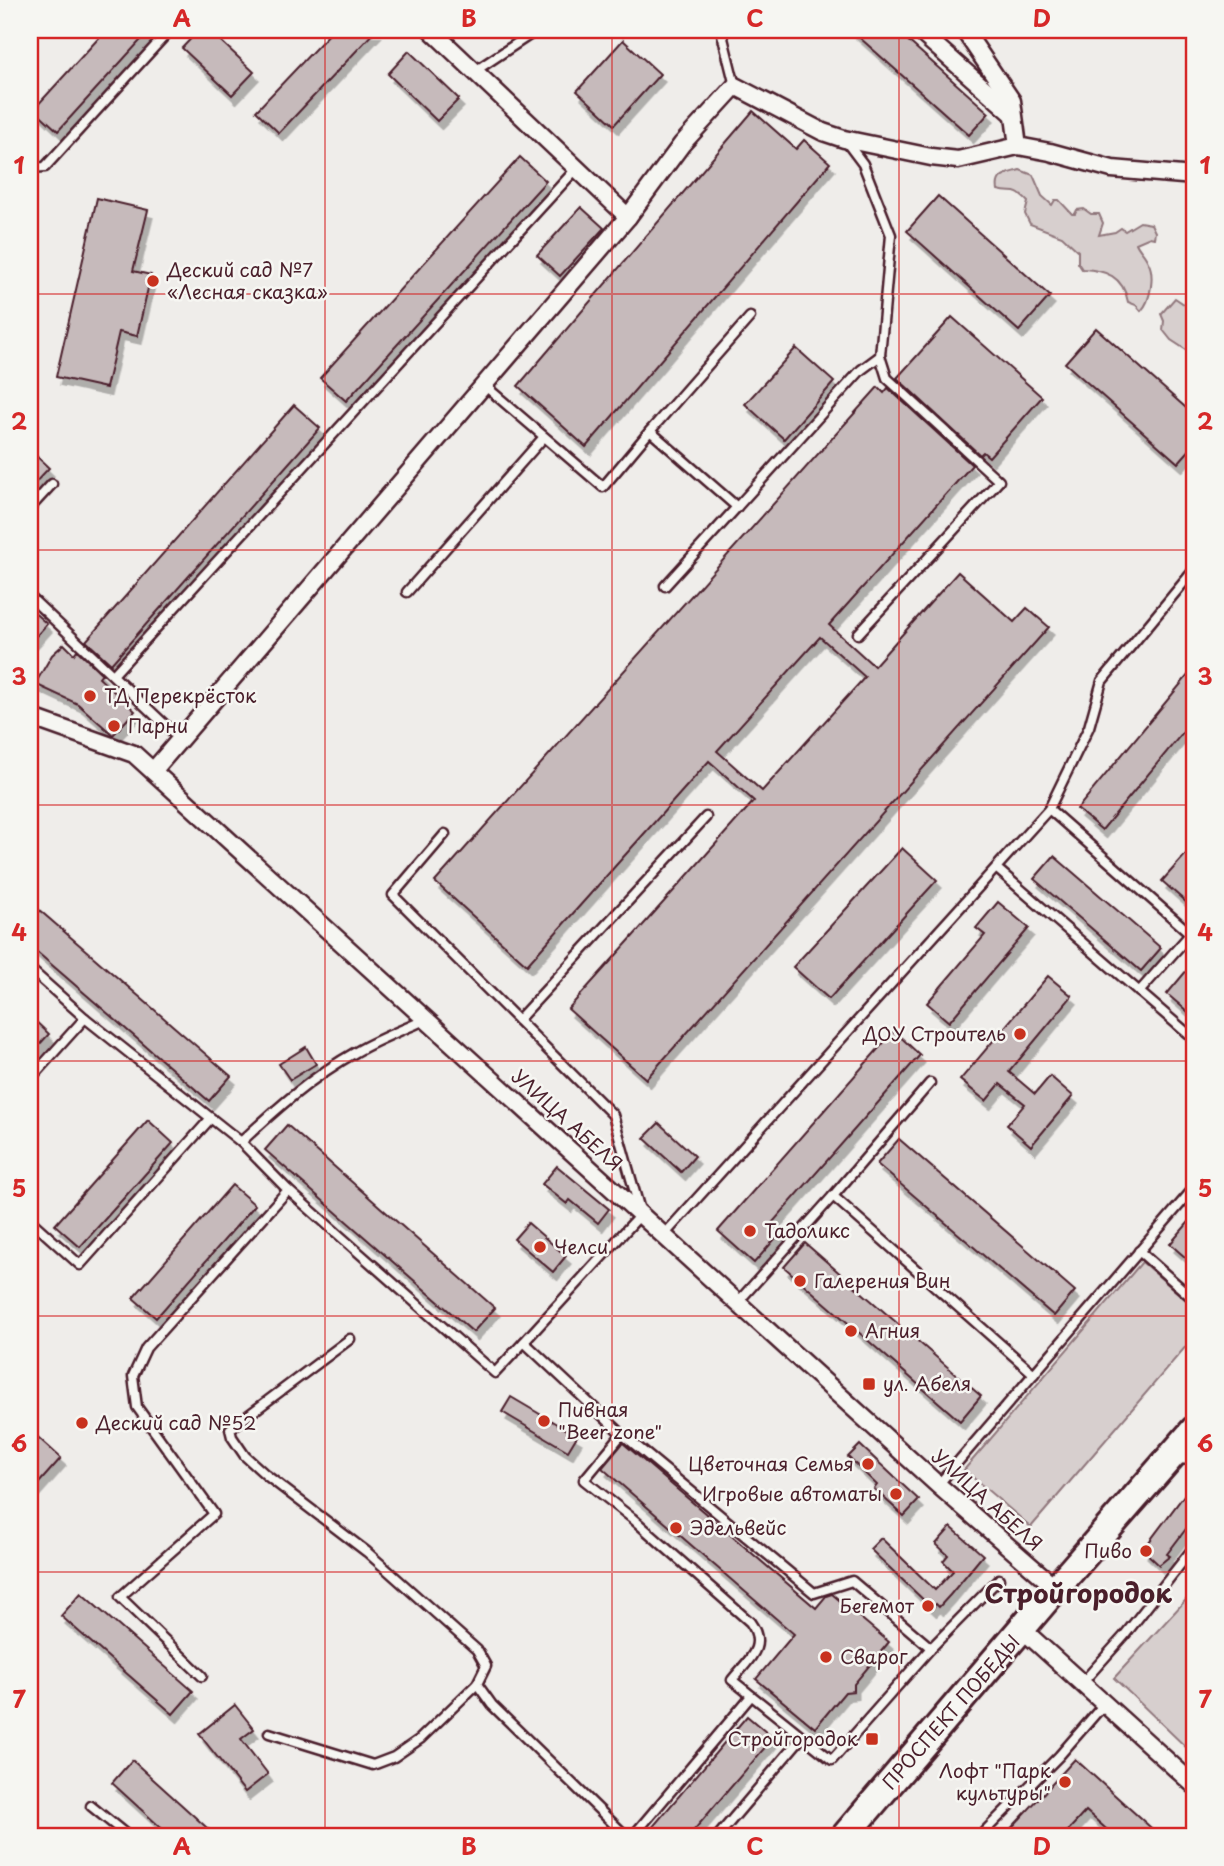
<svg xmlns="http://www.w3.org/2000/svg" width="1224" height="1866" font-family="'Playpen Sans',sans-serif">
	<style>
		.green { fill: #d7cfce; stroke: #90777c; stroke-width: 2 }
		.building { fill: #c6babb; stroke: #4a1f2b; stroke-width: 2; fill-rule: evenodd; filter: url(#shadow) }
		.lines { fill: none; stroke-linecap: round; stroke-linejoin: round }
		.lane-casing { stroke: #4a1f2b; stroke-width: 13 }
		.street-casing { stroke: #4a1f2b; stroke-width: 21 }
		.primary-casing { stroke: #4a1f2b; stroke-width: 32 }
		.lane { stroke: #f6f6f2; stroke-width: 8 }
		.street { stroke: #f6f6f2; stroke-width: 16 }
		.primary { stroke: #f6f6f2; stroke-width: 26 }
		.grid { fill: none; stroke: #d62828; stroke-width: 2; stroke-opacity: 0.55 }
		.poi-dot { fill: #c8321e; stroke: #f6f6f2; stroke-width: 2.5 }
		.labels { text-anchor: middle; stroke-width: 5; stroke-linejoin: round; paint-order: stroke }
		.poi-label { font-size: 19px; fill: #4a1f2b; stroke: #f6f6f2; text-anchor: start }
		.street-label { font-size: 19px; fill: #4a1f2b; stroke: #f6f6f2 }
		.district-label { font-size: 26px; font-weight: bold; fill: #4a1f2b; stroke: #f6f6f2 }
		.neatline { fill: none; stroke: #d62828; stroke-width: 2.5 }
		.grid-label { font-size: 23px; text-anchor: middle; font-weight: bold; fill: #d62828 }
	</style>
	<defs>
		<filter id="shadow"><feDropShadow dx="4.5" dy="8" stdDeviation="0" flood-color="#0004"/></filter>
	</defs>
	<rect width="100%" height="100%" fill="#efedea"/>
	<filter id="ink" filterUnits="userSpaceOnUse"><feTurbulence type="fractalNoise" baseFrequency=".0143" numOctaves="2"/><feDisplacementMap in="SourceGraphic" scale="14" xChannelSelector="R" yChannelSelector="G"/><feConvolveMatrix kernelMatrix="1 2 1 2 8 2 1 2 1" color-interpolation-filters="sRGB"/></filter>
	<g filter="url(#ink)">
		<g class="green">
			<path d="M1020 170 1033 175 1042 196 1052 205 1055 200H1059L1072 214H1075L1077 210 1084 209 1091 214H1099L1103 223 1099 235 1115 232 1121 228 1125 231 1140 222 1151 224 1155 232 1154 238 1150 237 1136 243C1139 250 1145 254 1148 262 1155 274 1151 301 1141 311L1136 305 1128 302C1123 276 1106 270 1082 269L1078 263V251L1062 236 1030 224 1025 214 1028 202C1013 186 1014 195 998 190 995 174 1008 174 1020 170Z"/>
			<path d="M1175 298 1187 306 1194 303V350L1191 353 1171 340 1163 330 1164 321 1161 314Z"/>
			<path d="M1142 1262 1194 1307V1337L1031 1527 964 1470Z"/>
			<path d="M1194 1591V1755L1114 1678Z"/>
		</g>
		<g class="building">
			<path d="M106 30H150L58 131 34 109Z"/>
			<path d="M199 30H209L254 72 232 95 182 48Z"/>
			<path d="M333 30H376L279 133 256 111Z"/>
			<path d="M851 30H896L989 113 969 135Z"/>
			<path d="M623 40 660 74 614 125 577 91Z"/>
			<path d="M409 51 459 99 437 121 388 74Z"/>
			<path d="M753 111 796 149 804 140 830 163 586 447 518 386Z"/>
			<path d="M520 157 546 181 346 401 320 378Z"/>
			<path d="M938 196 1050 296 1019 331 907 231Z"/>
			<path d="M97 198 148 210 133 271 151 275 137 336 119 332 106 388 56 377Z"/>
			<path d="M581 207 604 228 560 276 537 255Z"/>
			<path d="M952 317 1042 397 989 457 983 452 980 455 897 378Z"/>
			<path d="M1096 328 1194 415V445L1178 463 1065 363Z"/>
			<path d="M796 348 834 382 784 439 745 404Z"/>
			<path d="M878 387 884 393 888 388 972 465 829 625 874 666 958 572 1014 622 1027 608 1049 627 646 1079 568 1009 754 801 709 761 527 965 435 882ZM820 637 865 677 762 791 717 751Z"/>
			<path d="M294 405 320 428 111 664 86 641Z"/>
			<path d="M30 450 49 468 30 488Z"/>
			<path d="M30 609 47 624 30 643Z"/>
			<path d="M64 644 74 654 77 650 102 674 99 678 135 711 113 735 78 704 35 684 52 655Z"/>
			<path d="M1194 668V719L1102 830 1077 809Z"/>
			<path d="M1194 845V895L1187 903 1162 881Z"/>
			<path d="M902 848 937 880 829 999 793 967Z"/>
			<path d="M1054 856 1161 948 1141 971 1034 879Z"/>
			<path d="M30 902 231 1076 209 1101 30 946Z"/>
			<path d="M998 902 1029 928 949 1022 927 1003 985 935 976 928Z"/>
			<path d="M1187 970 1194 977V1017L1167 994Z"/>
			<path d="M1048 976 1072 996 1009 1072 1035 1094 1050 1076 1073 1096 1031 1146 1007 1125 1025 1104 1000 1084 986 1101 960 1080Z"/>
			<path d="M30 1016 49 1034 30 1055Z"/>
			<path d="M894 1031 920 1055 772 1223 782 1231 754 1263 718 1231Z"/>
			<path d="M306 1047 316 1064 290 1080 279 1064Z"/>
			<path d="M148 1120 173 1143 80 1247 55 1225Z"/>
			<path d="M659 1123 695 1156 681 1172 644 1138Z"/>
			<path d="M287 1125 495 1308 473 1332 265 1150Z"/>
			<path d="M899 1139 1075 1291 1054 1316 877 1164Z"/>
			<path d="M557 1166 609 1209 598 1223 570 1200 567 1204 542 1184Z"/>
			<path d="M232 1185 255 1205 156 1318 133 1298Z"/>
			<path d="M1194 1216V1265L1170 1244Z"/>
			<path d="M528 1223 566 1256 553 1272 514 1239Z"/>
			<path d="M805 1243 981 1396 960 1421 784 1267Z"/>
			<path d="M511 1397 577 1436 568 1451 502 1412Z"/>
			<path d="M30 1430 61 1458 30 1493Z"/>
			<path d="M623 1443 816 1608 826 1596 832 1594 889 1642 854 1684V1691L845 1692 815 1728 756 1679 794 1634 602 1468Z"/>
			<path d="M860 1445 919 1500 904 1516 874 1489 877 1485 848 1457Z"/>
			<path d="M1185 1494 1194 1501V1530L1189 1525 1167 1554 1170 1556 1159 1565 1143 1550Z"/>
			<path d="M951 1527 983 1555 950 1595 939 1607 936 1604 932 1608 870 1549 881 1538 935 1590 953 1571 943 1561 948 1555 936 1544Z"/>
			<path d="M81 1593 193 1691 173 1714 61 1616Z"/>
			<path d="M235 1705 254 1729 241 1739 268 1774 245 1792 199 1734Z"/>
			<path d="M747 1716 773 1738 689 1836H645Z"/>
			<path d="M1075 1759 1160 1836H1114L1086 1811 1063 1836H1004Z"/>
			<path d="M132 1760 216 1836H170L112 1783Z"/>
		</g>
		<g class="lines">
			<g class="lane-casing">
				<g id="lane">
					<path d="M721 30 735 86"/>
					<path d="M475 71 537 30"/>
					<path d="M30 168 45 167 170 30"/>
					<path d="M484 385 603 487 650 431 737 507 861 370 880 356 891 235 863 164 845 140"/>
					<path d="M650 431 750 317"/>
					<path d="M30 508 52 484"/>
					<path d="M665 586 737 507"/>
					<path d="M407 592 544 437"/>
					<path d="M30 597 180 739"/>
					<path d="M858 634 999 481 887 378 880 356"/>
					<path d="M113 675 577 168"/>
					<path d="M1049 809 1191 934"/>
					<path d="M445 834 393 895 613 1115 641 1214 524 1342 622 1434 814 1593 852 1581 931 1648"/>
					<path d="M996 868 1194 1039"/>
					<path d="M30 969 85 1018 241 1142C276 1109 313 1076 356 1052 378 1039 402 1030 425 1020"/>
					<path d="M1139 992 1193 931"/>
					<path d="M518 1020 706 817"/>
					<path d="M30 1079 85 1018"/>
					<path d="M288 1190 495 1373 524 1342"/>
					<path d="M833 1196 930 1083"/>
					<path d="M30 1220 80 1265 211 1118"/>
					<path d="M664 1235 1049 809 1089 727 1102 681 1194 570"/>
					<path d="M1139 1251 1189 1295 1194 1289"/>
					<path d="M738 1302 833 1196 1034 1374"/>
					<path d="M350 1339 230 1429 232 1437 245 1456 266 1475 367 1552 477 1650 486 1666 477 1684 492 1705 626 1836"/>
					<path d="M622 1434 584 1480 632 1518 750 1622C768 1647 748 1660 732 1680L832 1760 931 1648 999 1579"/>
					<path d="M1176 1459 1194 1460"/>
					<path d="M938 1485 1194 1188"/>
					<path d="M202 1676 120 1597 214 1514 137 1407 133 1376 146 1348 288 1190 241 1142"/>
					<path d="M1082 1683 1124 1636 1194 1547"/>
					<path d="M269 1733 373 1765 394 1757 420 1739 477 1684"/>
					<path d="M91 1806 128 1836"/>
					<path d="M633 1836 751 1696"/>
					<path d="M718 1836 802 1737"/>
					<path d="M980 1836 1059 1756 1105 1703"/>
					<path d="M1192 1836 1194 1828"/>
				</g>
			</g>
			<g class="street-casing">
				<g id="street">
					<path d="M431 30 628 217"/>
					<path d="M918 30 1013 114"/>
					<path d="M964 30 1012 101 1018 146"/>
					<path d="M30 717 134 754 938 1485 1056 1588"/>
					<path d="M153 771 628 217 682 144 735 86 823 132 844 139 931 157 958 160 1018 146 1050 152 1112 169 1194 176"/>
					<path d="M1022 1629 1194 1785"/>
				</g>
			</g>
			<g class="primary-casing">
				<path id="primary" d="M845 1836 1056 1588 1194 1430"/>
			</g>
			<use href="#lane" class="lane"/>
			<use href="#street" class="street"/>
			<use href="#primary" class="primary"/>
		</g>
	</g>
	<path class="grid" d="M325 30V1836M612 30V1836M899 30V1836M30 294H1194M30 550H1194M30 805H1194M30 1061H1194M30 1316H1194M30 1572H1194"/>
	<g class="poi-dot">
		<circle cx="153" cy="281" r="7"/>
		<circle cx="90" cy="696" r="7"/>
		<circle cx="114" cy="726" r="7"/>
		<circle cx="1020" cy="1034" r="7"/>
		<circle cx="750" cy="1231" r="7"/>
		<circle cx="540" cy="1247" r="7"/>
		<circle cx="800" cy="1281" r="7"/>
		<circle cx="851" cy="1331" r="7"/>
		<rect x="862" y="1377" width="14" height="14" rx="3.5"/>
		<circle cx="544" cy="1421" r="7"/>
		<circle cx="82" cy="1423" r="7"/>
		<circle cx="868" cy="1464" r="7"/>
		<circle cx="896" cy="1494" r="7"/>
		<circle cx="676" cy="1528" r="7"/>
		<circle cx="1146" cy="1551" r="7"/>
		<circle cx="928" cy="1606" r="7"/>
		<circle cx="826" cy="1657" r="7"/>
		<rect x="865" y="1732" width="14" height="14" rx="3.5"/>
		<circle cx="1065" cy="1782" r="7"/>
	</g>
	<g class="labels">
		<g class="poi-label">
			<text x="167" y="277">Деский сад №7<tspan x="167" dy="22">«Лесная сказка»</tspan></text>
			<text x="104" y="703">ТД Перекрёсток</text>
			<text x="128" y="733">Парни</text>
			<text x="1006" y="1041" text-anchor="end">ДОУ Строитель</text>
			<text x="764" y="1238">Тадоликс</text>
			<text x="554" y="1254">Челси</text>
			<text x="814" y="1288">Галерения Вин</text>
			<text x="865" y="1338">Агния</text>
			<text x="883" y="1391">ул. Абеля</text>
			<text x="558" y="1417">Пивная<tspan x="558" dy="22">"Beer zone"</tspan></text>
			<text x="96" y="1430">Деский сад №52</text>
			<text x="854" y="1471" text-anchor="end">Цветочная Семья</text>
			<text x="882" y="1501" text-anchor="end">Игровые автоматы</text>
			<text x="690" y="1535">Эдельвейс</text>
			<text x="1132" y="1558" text-anchor="end">Пиво</text>
			<text x="914" y="1613" text-anchor="end">Бегемот</text>
			<text x="840" y="1664">Сварог</text>
			<text x="858" y="1746" text-anchor="end">Стройгородок</text>
			<text x="1051" y="1778" text-anchor="end">Лофт "Парк<tspan x="1051" dy="22">культуры"</tspan></text>
		</g>
		<g class="street-label">
			<text transform="translate(567 1120) rotate(42)" y="7">УЛИЦА АБЕЛЯ</text>
			<text transform="translate(987 1500) rotate(42)" y="7">УЛИЦА АБЕЛЯ</text>
			<text transform="translate(951 1712) rotate(-49)" y="7">ПРОСПЕКТ ПОБЕДЫ</text>
		</g>
		<g class="district-label">
			<text x="1078" y="1603">Стройгородок</text>
		</g>
	</g>
	<rect width="1224" height="1866" fill="none" stroke="#f6f6f2" stroke-width="77"/>
	<rect x="38" y="38" width="1148" height="1790" class="neatline"/>
	<g class="grid-label">
		<text x="182" y="27">A</text>
		<text x="469" y="27">B</text>
		<text x="755" y="27">C</text>
		<text x="1042" y="27">D</text>
		<text x="19" y="174">1</text>
		<text x="1205" y="174">1</text>
		<text x="19" y="430">2</text>
		<text x="1205" y="430">2</text>
		<text x="19" y="685">3</text>
		<text x="1205" y="685">3</text>
		<text x="19" y="941">4</text>
		<text x="1205" y="941">4</text>
		<text x="19" y="1197">5</text>
		<text x="1205" y="1197">5</text>
		<text x="19" y="1452">6</text>
		<text x="1205" y="1452">6</text>
		<text x="19" y="1708">7</text>
		<text x="1205" y="1708">7</text>
		<text x="182" y="1855">A</text>
		<text x="469" y="1855">B</text>
		<text x="755" y="1855">C</text>
		<text x="1042" y="1855">D</text>
	</g>
</svg>
